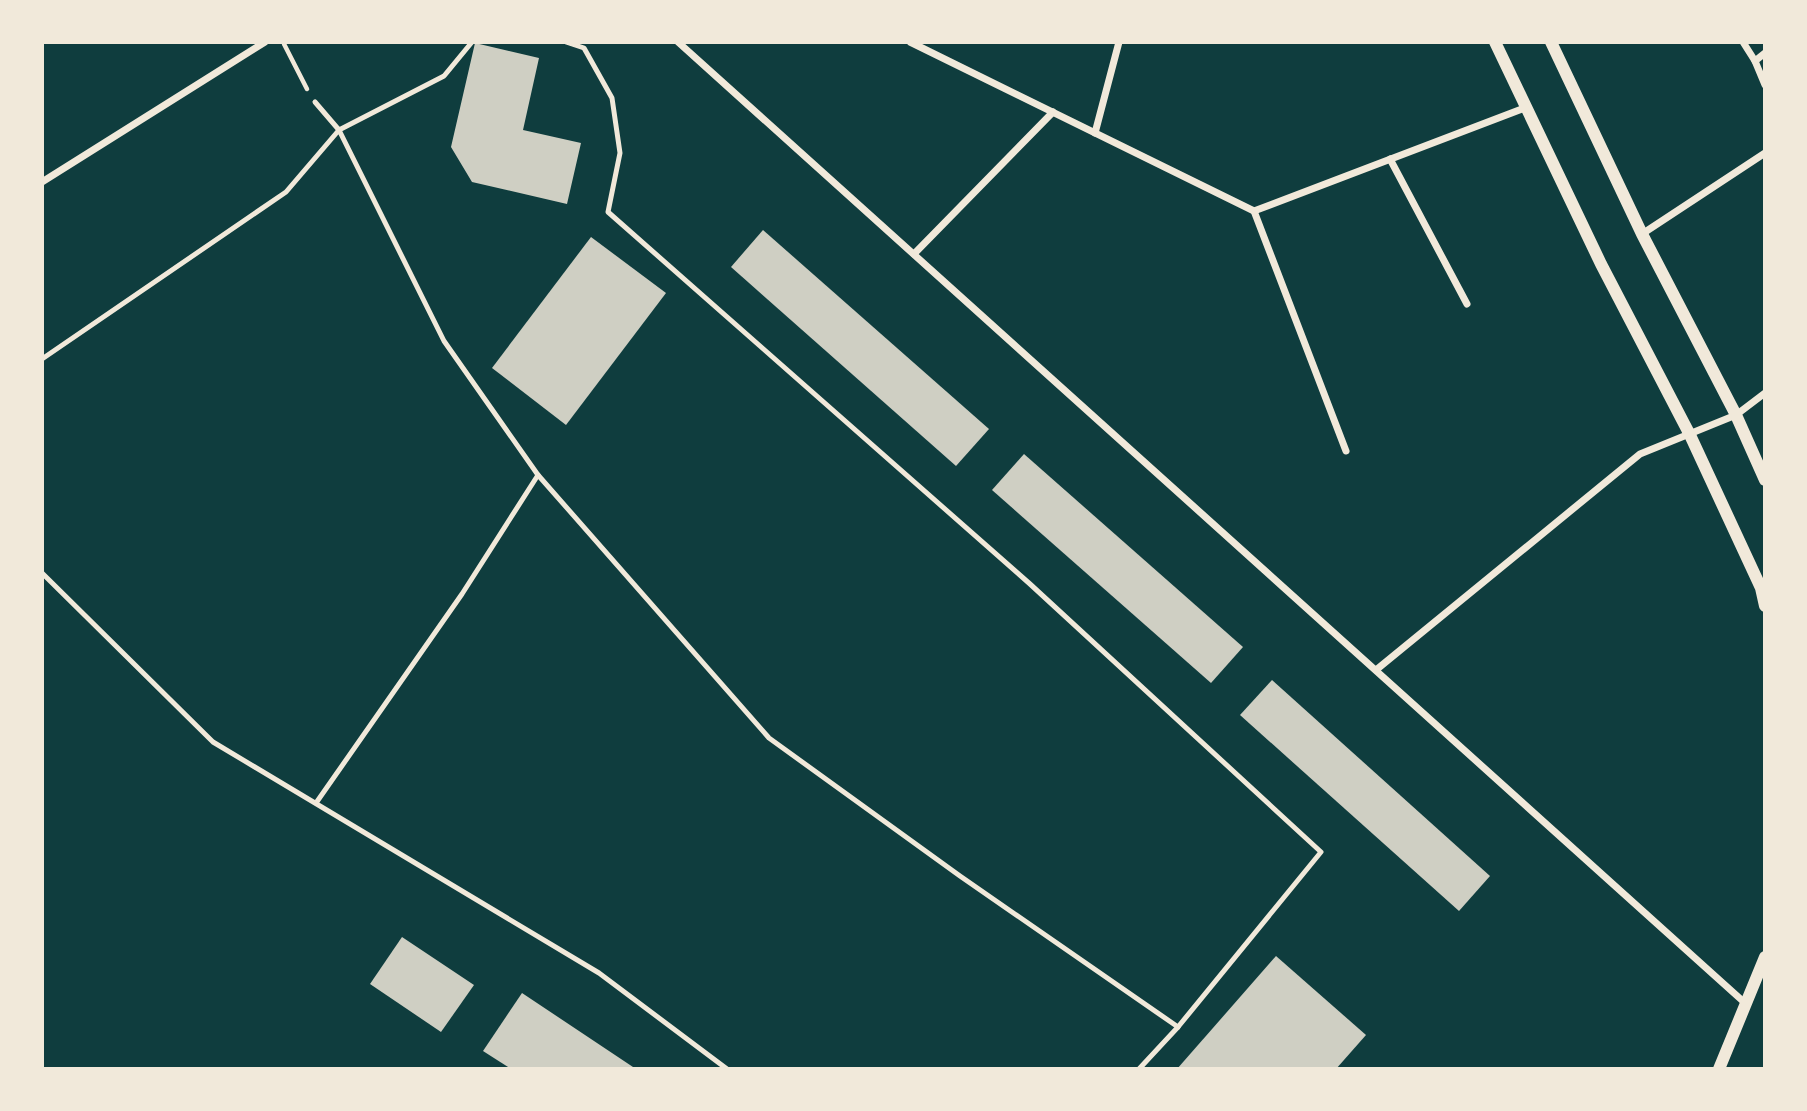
<svg xmlns="http://www.w3.org/2000/svg" width="1807" height="1111" font-family="'Source Serif 4',serif">
	<style>
		.building { fill: #cfcfc3 }
		.lines { fill: none; stroke-linecap: round; stroke-linejoin: round }
		.path { stroke: #f1e9da; stroke-width: 4.5 }
		.service { stroke: #f1e9da; stroke-width: 5 }
		.minor { stroke: #f1e9da; stroke-width: 7 }
		.tertiary { stroke: #f1e9da; stroke-width: 12 }
	</style>
	<rect width="100%" height="100%" fill="#0f3d3e"/>
	<g class="building">
		<path d="M475 43 539 58 523 130 581 143 567 204 472 182 451 147Z"/>
		<path d="M763 230 989 429 956 466 731 267Z"/>
		<path d="M591 237 666 293 566 425 492 368Z"/>
		<path d="M1024 454 1243 647 1211 683 992 490Z"/>
		<path d="M1272 680 1490 876 1459 911 1240 715Z"/>
		<path d="M402 937 474 985 441 1032 370 984Z"/>
		<path d="M1276 956 1366 1035 1336 1069H1177Z"/>
		<path d="M522 993 636 1069H511L483 1051Z"/>
	</g>
	<g class="lines">
		<path class="path" d="M284 44 307 89"/>
		<g class="service">
			<path d="M566 42 584 48 612 98 620 153 608 212 1030 584 1321 852 1178 1027 1139 1069"/>
			<path d="M315 102 339 130 444 76 472 42"/>
			<path d="M42 359 286 192 339 130 444 341 538 475 462 594 316 803"/>
			<path d="M538 475 769 738 960 876 1178 1027"/>
			<path d="M42 573 213 742 599 973 727 1069"/>
		</g>
		<g class="minor">
			<path d="M678 42 1745 1003"/>
			<path d="M910 42 1254 211 1346 451"/>
			<path d="M1743 42 1755 61 1765 85"/>
			<path d="M1755 61 1765 53"/>
			<path d="M1095 133 1119 42"/>
			<path d="M1390 159 1467 304"/>
			<path d="M42 182 265 42"/>
			<path d="M1254 211 1527 107"/>
			<path d="M1642 234 1765 153"/>
			<path d="M914 254 1053 112"/>
			<path d="M1376 670 1640 454 1736 415 1765 393"/>
		</g>
		<g class="tertiary">
			<path d="M1495 42 1601 264 1690 435 1761 588 1765 606"/>
			<path d="M1551 42 1642 234 1736 415 1765 480"/>
			<path d="M1719 1069 1765 957"/>
		</g>
	</g>
	<rect width="1807" height="1111" fill="none" stroke="#f1e9da" stroke-width="88"/>
</svg>
